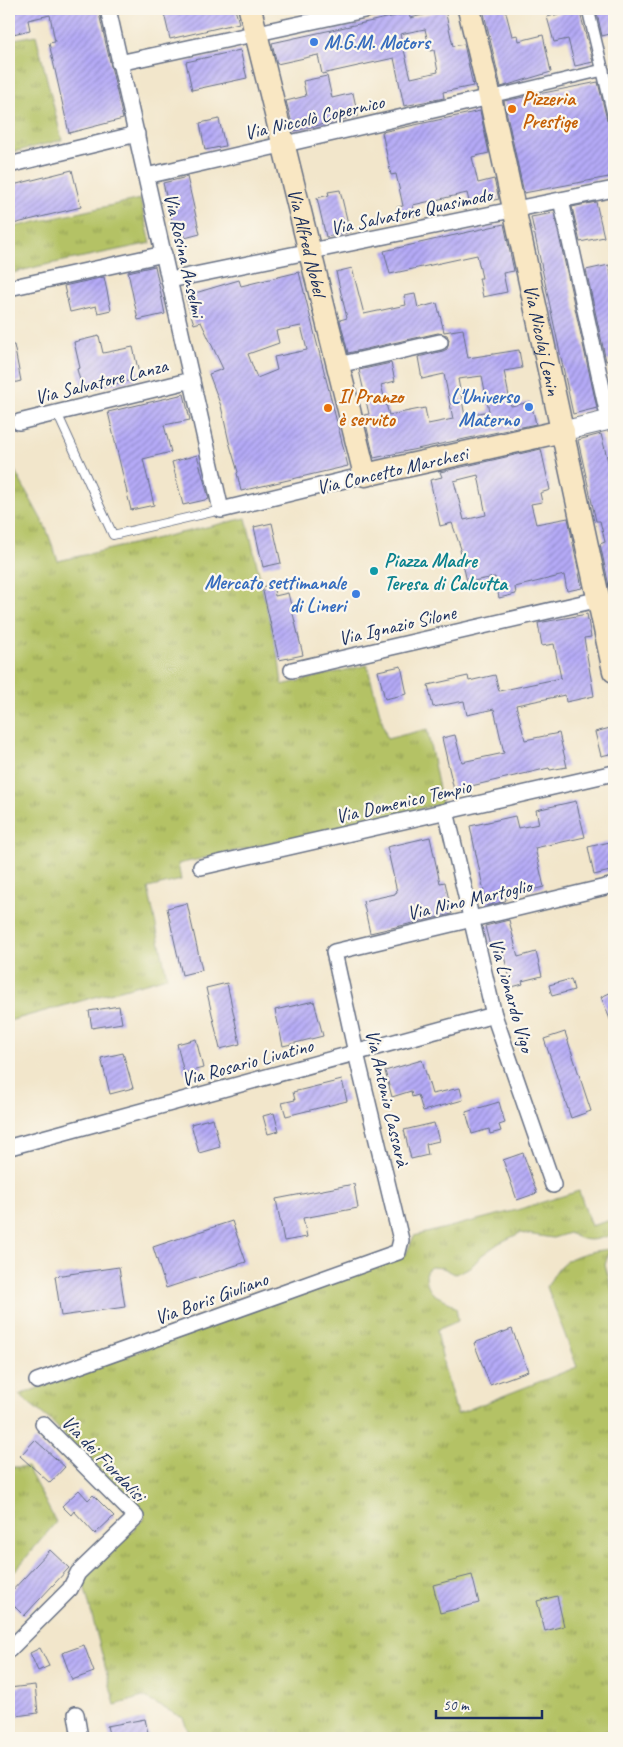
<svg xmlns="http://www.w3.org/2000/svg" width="623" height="1747" font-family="Caveat,sans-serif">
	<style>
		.grass { fill: url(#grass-tufts); stroke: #687862 }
		.building { fill: url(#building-hatch); fill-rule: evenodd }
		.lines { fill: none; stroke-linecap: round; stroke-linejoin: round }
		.service-casing { stroke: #666f84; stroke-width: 10 }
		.pedestrian-casing { stroke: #666f84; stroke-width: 14 }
		.minor-casing { stroke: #666f84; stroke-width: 18 }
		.tertiary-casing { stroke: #666f84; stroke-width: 21 }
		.secondary-casing { stroke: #666f84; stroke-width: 25 }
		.service { stroke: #fff; stroke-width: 8 }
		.pedestrian { stroke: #fff; stroke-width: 11 }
		.minor { stroke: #fff; stroke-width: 15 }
		.tertiary { stroke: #fff; stroke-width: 19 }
		.secondary { stroke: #f9e7c3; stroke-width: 22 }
		.shop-dot { fill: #3f7fe0; stroke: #fbf7ec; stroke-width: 2 }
		.food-dot { fill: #e8710a; stroke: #fbf7ec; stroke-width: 2 }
		.culture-dot { fill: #0f9aa8; stroke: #fbf7ec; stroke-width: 2 }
		.labels { text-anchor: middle; stroke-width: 4.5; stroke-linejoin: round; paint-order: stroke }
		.shop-label { font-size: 20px; font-weight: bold; fill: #366cbe; stroke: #fbf7ec; text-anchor: end }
		.food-label { font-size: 20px; font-weight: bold; fill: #c56008; stroke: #fbf7ec; text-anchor: start }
		.street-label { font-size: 20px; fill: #1b2f5e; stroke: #fbf7ec }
		.culture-label { font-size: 20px; font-weight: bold; fill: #0d838f; stroke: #fbf7ec; text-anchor: start }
	</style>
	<defs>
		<pattern id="grass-tufts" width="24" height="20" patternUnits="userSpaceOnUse" patternTransform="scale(1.25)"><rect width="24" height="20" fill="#b4c265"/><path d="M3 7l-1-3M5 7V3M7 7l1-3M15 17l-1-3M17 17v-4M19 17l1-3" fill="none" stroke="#929e56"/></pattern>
		<pattern id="building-hatch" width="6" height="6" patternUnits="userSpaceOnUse" patternTransform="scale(1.25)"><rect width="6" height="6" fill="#b5aaf7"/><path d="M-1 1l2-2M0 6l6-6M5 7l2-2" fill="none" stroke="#928bcb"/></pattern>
	</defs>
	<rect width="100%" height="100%" fill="#fbf7ec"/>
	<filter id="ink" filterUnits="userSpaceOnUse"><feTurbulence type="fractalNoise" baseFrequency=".02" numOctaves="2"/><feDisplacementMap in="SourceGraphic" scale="10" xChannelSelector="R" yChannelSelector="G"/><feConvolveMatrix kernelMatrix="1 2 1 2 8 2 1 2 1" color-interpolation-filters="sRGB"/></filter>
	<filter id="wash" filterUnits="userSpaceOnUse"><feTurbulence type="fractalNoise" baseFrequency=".0096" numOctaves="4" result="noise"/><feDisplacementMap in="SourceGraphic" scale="20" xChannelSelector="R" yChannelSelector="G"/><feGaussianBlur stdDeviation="1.12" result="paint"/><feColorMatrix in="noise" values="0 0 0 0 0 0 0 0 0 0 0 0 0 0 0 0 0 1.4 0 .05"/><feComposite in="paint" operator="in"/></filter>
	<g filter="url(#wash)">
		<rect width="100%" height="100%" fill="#f2e6cb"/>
		<g class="grass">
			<path d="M36 35 62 140 9 153V40Z"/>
			<path d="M140 199 151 243 40 266 9 274V228Z"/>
			<path d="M9 460 46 528 58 561 246 518 279 660 282 685 367 665 387 739 427 729 442 804 178 864 181 880 148 888 167 977 9 1021Z"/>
			<path d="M579 1191 591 1226 614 1219V1234C594 1240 588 1244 569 1233L553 1238 520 1233 499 1243 482 1255 471 1267 455 1274 443 1268 431 1267 426 1271C426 1299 438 1292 456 1308L458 1321 437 1330 444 1367 457 1414 577 1367 547 1287C551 1280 555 1272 560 1266 573 1254 593 1251 610 1249L605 1265 614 1297V1738H191L183 1718 143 1697 115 1705 83 1581 145 1518 50 1420 19 1395 406 1254 414 1236 517 1210Z"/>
			<path d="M9 1467H27L56 1522 9 1578Z"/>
		</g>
		<g id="blocks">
			<g class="building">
				<path d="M9 9H98L123 119 69 133 49 43 55 42 50 15 28 20 30 30 9 35Z"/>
				<path d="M163 9H235L239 23 170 39Z"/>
				<path d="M483 9H505L512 36 518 35 519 41 543 35 551 72 501 87Z"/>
				<path d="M562 9H579L593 62 575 66 568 39 554 42 547 17 563 13Z"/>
				<path d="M614 9V33L602 36 597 13Z"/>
				<path d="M445 10 453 46 464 44 473 86 443 92 444 98 404 106 394 58 322 74 318 55 277 64 272 43 409 13 410 18ZM425 29 430 51 434 50 438 72 411 78 400 34Z"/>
				<path d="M240 50 247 78 192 90 186 62Z"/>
				<path d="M327 76 332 98 353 93 358 116 294 131 286 101 306 96 303 81Z"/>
				<path d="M598 82 607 120 611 125 614 140V176L524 193 504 101Z"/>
				<path d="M480 111 489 153 472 157 478 183 494 179 499 199 470 205 467 193 413 205 415 216 400 219 397 207 403 206 396 174 391 175 382 132Z"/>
				<path d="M219 119 225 146 205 150 200 123Z"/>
				<path d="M72 170 81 207 9 225V186Z"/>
				<path d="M187 177 200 234 185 238V235L176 237 163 183Z"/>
				<path d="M340 190 350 232 326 237 317 198 329 195 328 192Z"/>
				<path d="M596 202 604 237 580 242 572 207Z"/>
				<path d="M554 213 597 408 573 414 531 217Z"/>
				<path d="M504 224 514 271 503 273 507 292 483 297 479 278H482L477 255 390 274 384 251Z"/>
				<path d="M609 265 614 290V359L606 361 586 270Z"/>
				<path d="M155 266 165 314 138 320 128 272Z"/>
				<path d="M352 268 364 314 406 305 404 296 415 294 418 308 437 303 444 332 463 329 468 358 519 350 522 368 504 371 511 406 531 402 536 424 374 458 364 415 369 414 359 370 391 363 395 381 381 385 389 415 425 408 428 424 453 419 444 374 422 379 418 357 443 351 447 349 449 340 447 335 438 333 348 353 340 320 347 318 336 272ZM482 376 489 411 465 416 458 379Z"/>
				<path d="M299 272 348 466 241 491 237 473 238 472 229 442 221 406 209 374 223 369 201 322 194 324 185 296 239 280 241 286ZM301 326 307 350 274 357 277 370 257 378 248 354 279 343 276 331Z"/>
				<path d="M104 277 111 310 98 313 96 306 70 312 64 286Z"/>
				<path d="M99 336 103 353 133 347 140 378 83 392 77 369 80 368 74 342Z"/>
				<path d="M9 345H14L21 381 9 384Z"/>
				<path d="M184 394 190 420 164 425 171 452 143 459 154 505 131 510 108 412Z"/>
				<path d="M601 434 612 477 614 476V585L609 586 600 544 605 542 600 521H596L578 440Z"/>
				<path d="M541 449 550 490 540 493 542 502 531 504 536 524 568 518 582 588 567 591 564 575 515 587 516 594 499 598 495 577 467 582 460 550 461 549 452 523 440 526 430 480 442 477 440 472ZM478 475 486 515 464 520 454 481Z"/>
				<path d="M197 455 209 499 183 505 172 462Z"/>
				<path d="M272 523 281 563 263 567 254 527Z"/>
				<path d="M273 584 275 596 288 593 303 655 279 660 262 587Z"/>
				<path d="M587 614 591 637 584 638 594 696 566 702 565 695 516 705 525 740 559 733 567 767 550 770 549 768 454 790 442 738 455 735 462 762 504 753 494 709 467 715 464 701 433 707 428 685 468 676 469 681 495 675 499 691 561 678 554 644 542 646 538 623Z"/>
				<path d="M401 666 407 694 385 699 378 671Z"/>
				<path d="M614 727V753L601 756 595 732Z"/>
				<path d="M576 801 585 837 535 848 544 887 505 896 506 900 505 901 487 906 470 826 515 816 518 828 539 824 536 810Z"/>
				<path d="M430 837 440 883 445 882 452 914 370 933 363 901 395 894V893L397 892 387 847Z"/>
				<path d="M614 841V861L608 863 610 871 594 875 588 847Z"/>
				<path d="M187 903 202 970 182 975 167 908Z"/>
				<path d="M509 920 518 957 536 952 542 976 522 981 523 984 512 987 502 949 494 951 493 945 490 946 485 926Z"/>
				<path d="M571 979 574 990 552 996 549 985Z"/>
				<path d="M227 983 240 1044 220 1049 206 988Z"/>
				<path d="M614 991V1029L601 997Z"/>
				<path d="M314 1001 323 1036 283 1046 275 1010Z"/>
				<path d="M119 1006 122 1023 92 1028 89 1011Z"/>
				<path d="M565 1032 591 1111 571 1118 544 1039Z"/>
				<path d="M196 1039 203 1068 184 1073 177 1044Z"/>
				<path d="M123 1053 133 1088 110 1094 101 1058Z"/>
				<path d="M422 1060 432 1094 460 1088 463 1100 423 1111 418 1095 412 1097 411 1091 392 1097 385 1071Z"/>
				<path d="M342 1080 347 1101 286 1116 282 1103 295 1100 293 1092Z"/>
				<path d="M499 1102 505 1123 499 1125 501 1131 490 1134 489 1129 472 1134 466 1112Z"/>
				<path d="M274 1113 279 1131 268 1134 263 1116Z"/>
				<path d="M213 1118 220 1147 199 1153 191 1124Z"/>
				<path d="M434 1123 439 1141 426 1144 428 1155 411 1159 404 1130Z"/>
				<path d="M523 1153 537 1193 517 1200 503 1160Z"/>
				<path d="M354 1184 358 1208 303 1218 307 1237 284 1241 276 1199Z"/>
				<path d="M232 1221 246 1262 166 1288 153 1247Z"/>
				<path d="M119 1267 125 1307 61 1316 55 1276Z"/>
				<path d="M512 1329 528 1371 490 1385 474 1343Z"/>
				<path d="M35 1440 65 1467 50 1483 20 1456Z"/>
				<path d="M79 1490 88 1500 93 1495 114 1516 95 1534 74 1511 71 1515 62 1506Z"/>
				<path d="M50 1550 69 1568 24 1616 9 1601V1594Z"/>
				<path d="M472 1575 479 1603 440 1613 433 1585Z"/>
				<path d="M557 1596 564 1626 545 1631 537 1601Z"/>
				<path d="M84 1645 94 1672 72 1680 62 1653Z"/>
				<path d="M40 1648 49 1666 38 1671 30 1653Z"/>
				<path d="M35 1685 38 1713 9 1717V1688Z"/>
				<path d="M145 1719 149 1738H110L107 1726Z"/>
			</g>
		</g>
	</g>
	<g filter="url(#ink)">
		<use href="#blocks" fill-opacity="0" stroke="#666f84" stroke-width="1"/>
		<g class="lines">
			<g class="service-casing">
				<path id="service" d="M57 413 113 535 221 510"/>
			</g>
			<g class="pedestrian-casing">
				<g id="pedestrian">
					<path d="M588 9 614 118"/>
					<path d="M490 97 603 70"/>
				</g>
			</g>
			<g class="minor-casing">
				<g id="minor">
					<path d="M108 9 221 510 365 475"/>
					<path d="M119 63 369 9"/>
					<path d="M9 165 137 134"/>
					<path d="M146 176 490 97"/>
					<path d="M561 200 609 420"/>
					<path d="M170 280 614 189"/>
					<path d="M9 288 164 254"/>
					<path d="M338 365 440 342"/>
					<path d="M19 422 192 380"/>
					<path d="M292 670 600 599"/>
					<path d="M446 811 494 1015 553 1185"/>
					<path d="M201 867 614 773"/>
					<path d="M10 1147 494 1015"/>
					<path d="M37 1381 398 1252 401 1240 356 1053 334 952 614 885"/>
					<path d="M9 1650 70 1589 78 1573 136 1517 43 1424"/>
					<path d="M76 1714 80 1738"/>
				</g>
			</g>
			<g class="tertiary-casing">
				<path id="tertiary" d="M563 431 614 419"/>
			</g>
			<g class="secondary-casing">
				<g id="secondary">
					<path id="s1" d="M250 9 365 475 563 431"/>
					<path id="s2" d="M469 9 490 97 614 671"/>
				</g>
			</g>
			<use href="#service" class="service"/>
			<use href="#pedestrian" class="pedestrian"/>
			<use href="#minor" class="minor"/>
			<use href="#tertiary" class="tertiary"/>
			<use href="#secondary" class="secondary"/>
		</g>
	</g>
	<g class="shop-dot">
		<circle cx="314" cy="42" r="5"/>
		<circle cx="529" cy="407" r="5"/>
		<circle cx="356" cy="594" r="5"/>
	</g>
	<g class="food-dot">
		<circle cx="512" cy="109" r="5"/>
		<circle cx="328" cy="408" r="5"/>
	</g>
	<circle class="culture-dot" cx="374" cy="571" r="5"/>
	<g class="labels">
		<g class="shop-label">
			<text x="324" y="49" text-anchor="start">M.G.M. Motors</text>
			<text x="519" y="403">L'Universo<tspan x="519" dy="23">Materno</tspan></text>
			<text x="346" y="589">Mercato settimanale<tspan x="346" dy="23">di Lineri</tspan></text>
		</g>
		<g class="food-label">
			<text x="522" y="105">Pizzeria<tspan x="522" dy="23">Prestige</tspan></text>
			<text x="338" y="403">Il Pranzo<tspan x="338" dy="23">è servito</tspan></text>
		</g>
		<g class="street-label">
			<text transform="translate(314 117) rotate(-13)" y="7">Via Niccolò Copernico</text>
			<text transform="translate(411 211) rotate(-12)" y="7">Via Salvatore Quasimodo</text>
			<text dy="7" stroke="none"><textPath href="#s1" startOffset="240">Via Alfred Nobel</textPath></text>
			<text transform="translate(185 255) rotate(77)" y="7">Via Rosina Anselmi</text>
			<text dy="7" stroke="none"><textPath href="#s2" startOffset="339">Via Nicolaj Lenin</textPath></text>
			<text transform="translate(101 381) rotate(-14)" y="7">Via Salvatore Lanza</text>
			<text transform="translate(392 470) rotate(-13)" y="7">Via Concetto Marchesi</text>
			<text transform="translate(397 625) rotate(-13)" y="7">Via Ignazio Silone</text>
			<text transform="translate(403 801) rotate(-13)" y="7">Via Domenico Tempio</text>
			<text transform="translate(469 899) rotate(-13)" y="7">Via Nino Martoglio</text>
			<text transform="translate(512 995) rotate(74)" y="7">Via Lionardo Vigo</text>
			<text transform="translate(247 1062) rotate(-15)" y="7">Via Rosario Livatino</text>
			<text transform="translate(388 1098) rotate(77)" y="7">Via Antonio Cassarà</text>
			<text transform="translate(211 1298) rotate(-20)" y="7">Via Boris Giuliano</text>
			<text transform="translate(104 1458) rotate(46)" y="7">Via dei Fiordalisi</text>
		</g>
		<g class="culture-label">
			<text x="384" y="567">Piazza Madre<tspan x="384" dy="23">Teresa di Calcutta</tspan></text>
		</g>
	</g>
	<rect width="623" height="1747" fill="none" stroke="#fbf7ec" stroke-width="30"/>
	<path d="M436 1710v8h106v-8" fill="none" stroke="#1b2f5e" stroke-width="2.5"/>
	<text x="443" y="1710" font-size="15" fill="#1b2f5e" stroke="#fbf7ec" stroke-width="4" paint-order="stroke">50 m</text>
</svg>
